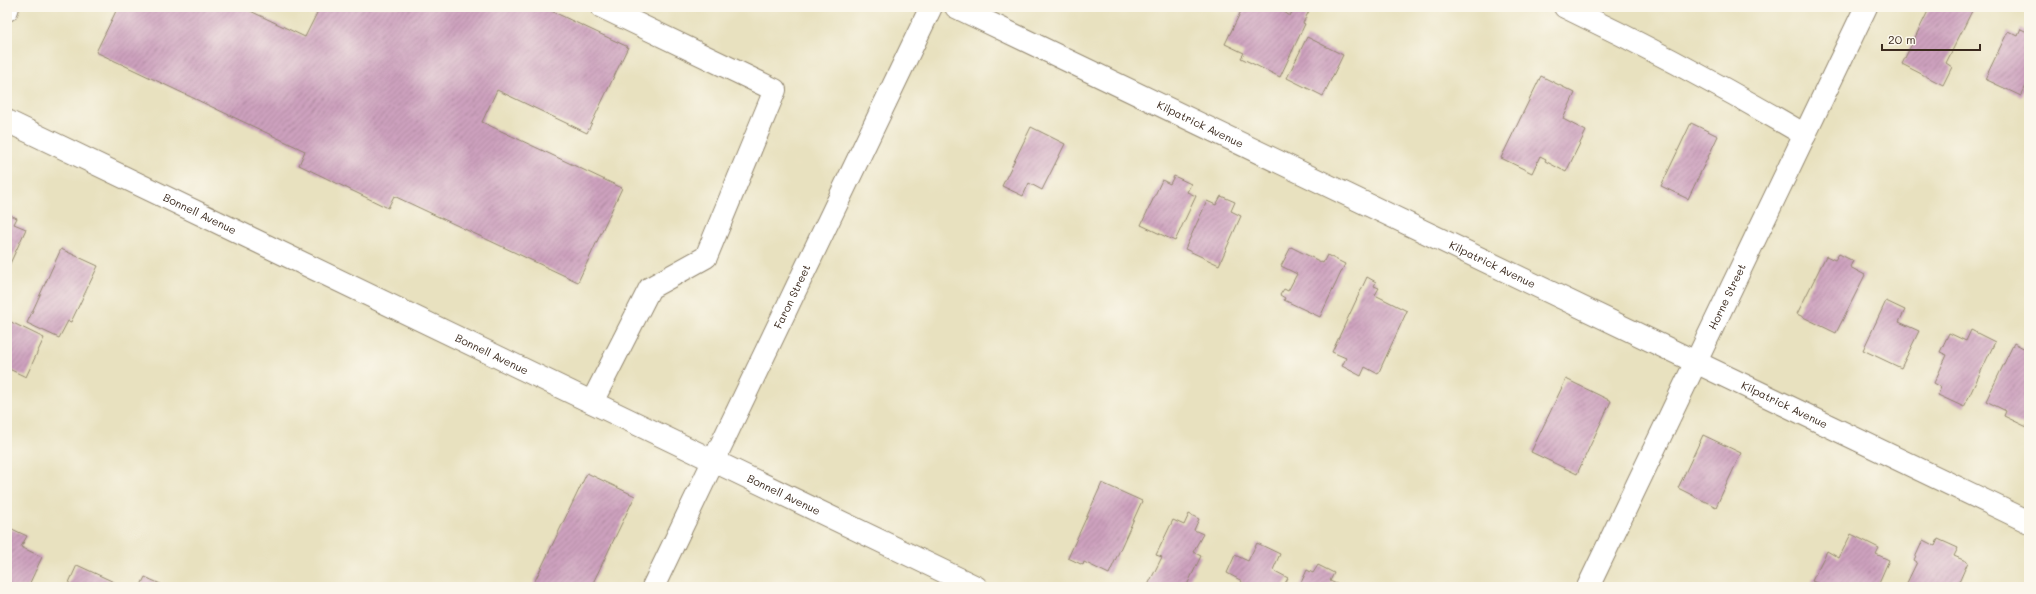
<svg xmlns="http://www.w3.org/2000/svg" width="2036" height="594" font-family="Mali,sans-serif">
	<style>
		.building { fill: url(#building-hatch) }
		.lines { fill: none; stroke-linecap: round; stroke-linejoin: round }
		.minor-casing { stroke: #92866e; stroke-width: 24 }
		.minor { stroke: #fff; stroke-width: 22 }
		.labels { text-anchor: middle; stroke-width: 3; stroke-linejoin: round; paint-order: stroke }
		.street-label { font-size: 11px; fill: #3b2a1e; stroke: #fbf7ec }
	</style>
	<defs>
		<pattern id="building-hatch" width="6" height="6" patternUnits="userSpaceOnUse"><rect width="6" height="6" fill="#cda1be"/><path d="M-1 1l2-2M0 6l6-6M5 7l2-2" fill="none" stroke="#a8839a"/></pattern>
	</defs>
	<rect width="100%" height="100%" fill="#fbf7ec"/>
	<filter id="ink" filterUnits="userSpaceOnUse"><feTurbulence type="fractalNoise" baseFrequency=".025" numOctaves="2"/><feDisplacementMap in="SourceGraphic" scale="8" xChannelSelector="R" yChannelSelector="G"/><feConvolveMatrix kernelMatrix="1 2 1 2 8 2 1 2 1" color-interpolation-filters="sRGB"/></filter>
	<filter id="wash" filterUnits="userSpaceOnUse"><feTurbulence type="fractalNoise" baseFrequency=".012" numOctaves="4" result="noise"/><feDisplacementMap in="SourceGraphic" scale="16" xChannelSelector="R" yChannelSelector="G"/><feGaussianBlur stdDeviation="0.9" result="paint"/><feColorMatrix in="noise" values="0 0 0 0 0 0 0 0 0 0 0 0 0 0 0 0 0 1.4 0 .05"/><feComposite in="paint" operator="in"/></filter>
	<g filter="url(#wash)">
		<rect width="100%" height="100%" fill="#e8e1bf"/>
		<g id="blocks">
			<g class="building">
				<path d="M118 7H242L305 37 320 7H543L628 47 587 133 497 90 482 122 622 188 578 282 394 196 388 208 299 165 305 151 96 52Z"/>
				<path d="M1243 7H1277L1290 16 1294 7H1311L1303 23 1305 24 1280 77 1241 58 1244 53 1225 44Z"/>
				<path d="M1930 7H1974L1946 63 1952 67 1943 85 1902 64Z"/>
				<path d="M2021 29 2029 33V80L2021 96 1985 79 2008 31 2018 36Z"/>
				<path d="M1307 37 1343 55 1323 96 1287 78Z"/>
				<path d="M1541 76 1575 93 1563 119 1586 131 1566 172 1545 161 1546 159 1540 156 1532 173 1501 158Z"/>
				<path d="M1691 123 1718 136 1688 199 1661 186Z"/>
				<path d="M1031 127 1065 144 1042 190 1029 183 1023 196 1002 186Z"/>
				<path d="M1174 176 1191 184 1187 192 1196 196 1175 241 1141 225 1162 180 1170 184Z"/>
				<path d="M1221 196 1235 202 1231 211 1241 216 1219 265 1185 249 1207 201 1216 205Z"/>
				<path d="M7 214 17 218 14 224 26 229 7 270Z"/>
				<path d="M1291 247 1323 263 1327 255 1345 264 1320 317 1284 300 1285 298 1280 295 1284 289 1288 291 1297 274 1281 266Z"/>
				<path d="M61 249 98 266 71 322 68 321 59 338 27 323Z"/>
				<path d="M1839 254 1853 261 1850 267 1865 275 1836 333 1797 314 1826 256 1835 260Z"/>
				<path d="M1367 277 1376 282 1374 286 1379 288 1375 295 1407 311 1378 374 1365 367 1361 376 1342 366 1346 358 1332 352Z"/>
				<path d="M1886 301 1905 310 1899 322 1919 331 1901 368 1863 350Z"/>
				<path d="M7 320 44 338 26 377 7 368Z"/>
				<path d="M1971 330 1995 342 1964 407 1938 395 1941 387 1934 383 1947 355 1940 352 1949 333 1966 341Z"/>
				<path d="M2014 343 2029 351V428L2004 416 2006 411 1986 401Z"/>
				<path d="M1566 379 1611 401 1577 474 1531 452Z"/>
				<path d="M1703 435 1741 453 1716 507 1678 488Z"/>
				<path d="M587 473 635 496 591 587H532Z"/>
				<path d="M1102 483 1142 501 1109 574 1084 562 1083 565 1068 558Z"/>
				<path d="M1189 514 1199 519 1194 530 1203 534 1193 552 1201 556 1186 587H1147L1162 557 1156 555 1173 520 1184 525Z"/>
				<path d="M12 529 27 536 21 547 42 557 28 587H7V539Z"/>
				<path d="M1851 534 1879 548 1876 554 1889 560 1877 587H1825L1812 581 1827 551 1839 558Z"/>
				<path d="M1938 539 1958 548 1954 556 1968 562 1957 587H1905L1917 562 1914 560 1923 540 1935 546Z"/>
				<path d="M1257 543 1280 554 1273 570 1288 578 1283 587H1239L1242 581 1227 573 1235 555 1248 561Z"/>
				<path d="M77 565 116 583 114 587H67Z"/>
				<path d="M1318 565 1334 573 1330 581 1343 587H1299L1307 570 1313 573Z"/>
				<path d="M145 577 167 587H140Z"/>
			</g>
		</g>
	</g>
	<g filter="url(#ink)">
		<use href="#blocks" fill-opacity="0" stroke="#92866e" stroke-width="1"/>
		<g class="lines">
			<g class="minor-casing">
				<g id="minor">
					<path id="s1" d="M956 7 2029 522"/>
					<path d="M1565 7C1647 46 1727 89 1805 135"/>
					<path d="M7 10 8 7"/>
					<path id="s2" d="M7 121 976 587"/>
					<path d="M592 402 650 288 706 257 775 90 602 7"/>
					<path id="s3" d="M653 587 931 7"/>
					<path id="s4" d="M1588 587 1866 7"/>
				</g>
			</g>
			<use href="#minor" class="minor"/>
		</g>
	</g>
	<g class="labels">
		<g class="street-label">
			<text dy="4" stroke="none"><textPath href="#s1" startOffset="271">Kilpatrick Avenue</textPath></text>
			<text dy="4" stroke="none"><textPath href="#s2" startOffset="214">Bonnell Avenue</textPath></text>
			<text dy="4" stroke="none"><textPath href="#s1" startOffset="595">Kilpatrick Avenue</textPath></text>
			<text dy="4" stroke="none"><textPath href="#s3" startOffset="322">Faron Street</textPath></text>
			<text dy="4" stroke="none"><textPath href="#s4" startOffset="322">Horne Street</textPath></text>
			<text dy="4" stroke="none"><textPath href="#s2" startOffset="538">Bonnell Avenue</textPath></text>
			<text dy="4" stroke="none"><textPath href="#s1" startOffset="919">Kilpatrick Avenue</textPath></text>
			<text dy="4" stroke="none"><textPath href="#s2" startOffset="862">Bonnell Avenue</textPath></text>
		</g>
	</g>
	<rect width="2036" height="594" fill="none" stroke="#fbf7ec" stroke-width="24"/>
	<path d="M1882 44v6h98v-6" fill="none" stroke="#3b2a1e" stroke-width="2"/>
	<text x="1888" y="44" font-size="12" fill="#3b2a1e" stroke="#fbf7ec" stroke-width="3" paint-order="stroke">20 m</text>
</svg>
